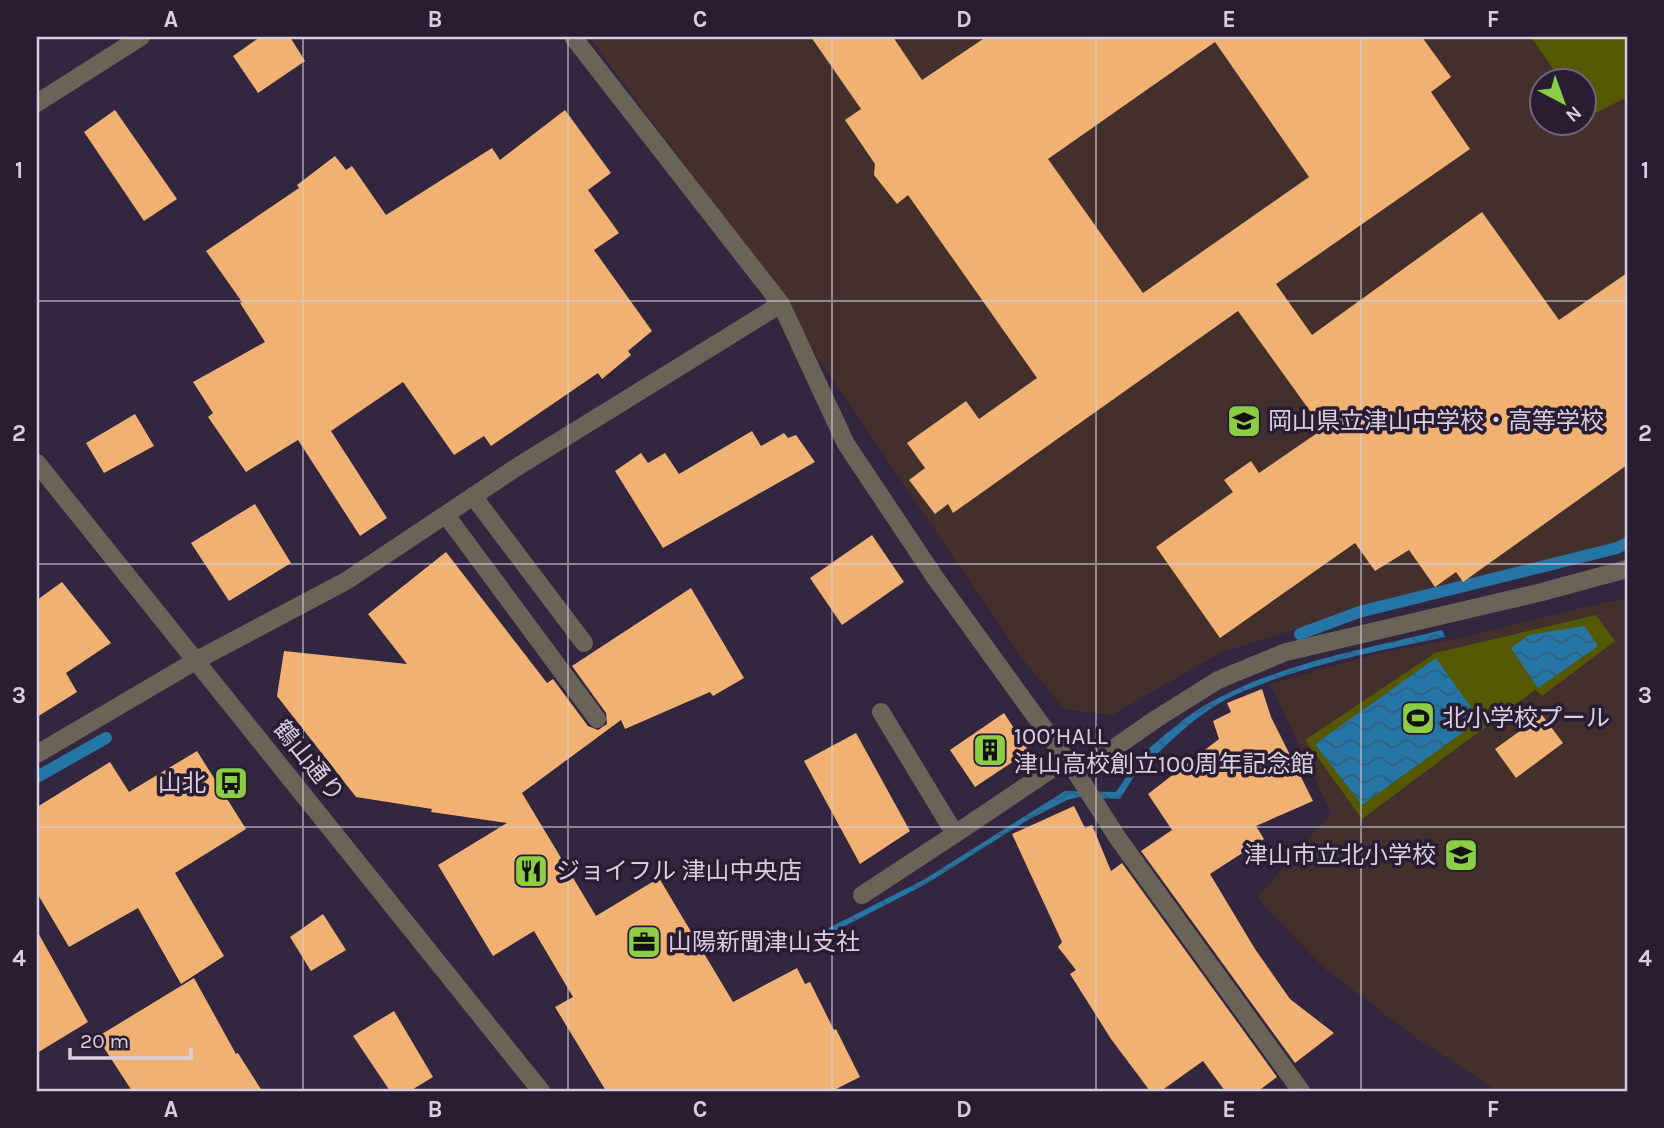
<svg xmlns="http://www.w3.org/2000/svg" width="1664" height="1128" font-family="Karla,'Noto Sans JP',sans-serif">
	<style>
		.education { fill: #432f2c; fill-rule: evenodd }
		.pitch { fill: #545800 }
		.water { fill: url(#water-waves) }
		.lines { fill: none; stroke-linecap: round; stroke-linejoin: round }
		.stream { stroke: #2575a7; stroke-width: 12 }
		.building { fill: #f0b173; fill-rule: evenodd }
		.minor { stroke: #6a6357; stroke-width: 18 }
		.grid { fill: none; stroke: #d7cfdf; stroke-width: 2; stroke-opacity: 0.55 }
		.labels { text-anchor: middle; stroke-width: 7; stroke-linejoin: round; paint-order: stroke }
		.poi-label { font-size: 24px; fill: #d7cfdf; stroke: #291d34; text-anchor: start }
		.street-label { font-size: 24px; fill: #d7cfdf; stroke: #291d34 }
		.neatline { fill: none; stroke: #d7cfdf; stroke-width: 2.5 }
		.grid-label { font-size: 23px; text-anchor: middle; font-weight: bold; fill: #d7cfdf }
	</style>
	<defs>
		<pattern id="water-waves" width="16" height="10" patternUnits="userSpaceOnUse" patternTransform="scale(1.75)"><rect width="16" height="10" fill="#2575a7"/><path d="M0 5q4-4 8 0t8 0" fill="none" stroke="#305f7f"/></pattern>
	</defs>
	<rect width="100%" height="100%" fill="#33263f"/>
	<g class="education">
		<path d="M589 37H1627V537L1620 542 1490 578 1362 609 1222 652 1112 715 1064 709 1021 657 710 199ZM1542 80H1584V122H1542Z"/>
		<path d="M1627 599V1091H1497L1412 1035 1324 968 1257 898 1331 813 1270 684 1379 653 1454 639 1611 601Z"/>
	</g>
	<g class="pitch">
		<path d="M1531 37H1627V97L1586 118 1584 114V80H1561Z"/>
		<path d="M1596 615 1615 641 1542 696 1535 690 1362 819 1305 740 1435 653Z"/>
	</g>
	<g class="water">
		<path d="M1584 626 1598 646 1538 688 1511 648 1529 635Z"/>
		<path d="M1442 630 1445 637C1377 651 1300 666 1237 694 1204 709 1177 734 1152 759L1147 750C1165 735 1182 719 1202 707 1275 664 1361 650 1442 630Z"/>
		<path d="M1436 658 1480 720 1362 805 1315 744Z"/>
		<path d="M1131 770 1136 773 1120 799 1079 797 1067 800 1026 821 926 884 808 945 805 940 925 879 1065 791 1116 792Z"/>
	</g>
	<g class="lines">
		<g class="stream">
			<path d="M1300 634 1359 612 1617 548 1627 543"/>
			<path d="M37 777 106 738"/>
		</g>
	</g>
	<g class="building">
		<path d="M260 37H290L305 61 258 93 233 56Z"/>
		<path d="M811 37H893L922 80 986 37H1422L1451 77 1431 92 1470 149 1276 284 1312 335 1482 212 1559 320 1627 273V465L1463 582 1456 572 1435 587 1409 550 1375 571 1355 543 1220 638 1156 547 1233 492 1224 480 1251 461 1259 473 1323 429 1238 311 953 513 948 504 935 514 909 480 925 468 907 443 966 401 979 419 1037 378 908 195 897 204 874 175 875 164 845 120 861 109ZM1215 42 1309 177 1143 293 1048 159Z"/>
		<path d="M115 110 177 199 144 221 84 132Z"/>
		<path d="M565 110 611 173 588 190 619 233 594 250 652 331 628 351 631 355 602 379 598 373 491 446 484 436 454 455 403 382 331 431 387 518 360 536 298 440 246 472 208 417 213 413 193 382 265 342 240 303 242 302 206 251 299 188 297 185 335 156 346 170 352 166 386 215 492 148 500 160Z"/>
		<path d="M135 414 154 446 104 473 86 443Z"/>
		<path d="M752 431 761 446 784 433 788 438 796 435 815 462 663 548 615 471 641 453 648 463 665 453 679 474Z"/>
		<path d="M255 504 291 563 229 601 191 543Z"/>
		<path d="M872 535 904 582 842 625 810 578Z"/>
		<path d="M446 552 547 683 553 679 588 726 598 730 607 724 606 713 572 666 691 588 744 678 713 696 710 692 625 729 621 720 522 793 596 916 659 878 733 1002 797 968 805 984 810 982 834 1030 836 1029 860 1077 832 1091H606L555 1007 573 997 534 931 493 956 438 865 507 823 431 812 432 809 356 797 277 696 284 651 407 664 368 614Z"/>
		<path d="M62 582 111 643 66 673 77 692 37 717V600Z"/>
		<path d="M1262 689 1271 717 1313 801 1256 826 1264 839 1210 874 1255 949 1290 999 1334 1033 1295 1063 1141 851 1172 830 1148 794 1219 739 1213 721 1231 712 1227 703Z"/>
		<path d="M1004 713 1029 751 975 787 950 750Z"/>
		<path d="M1542 715 1563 743 1516 778 1495 749Z"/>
		<path d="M856 733 910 831 860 864 804 761Z"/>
		<path d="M197 751 246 829 175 873 224 956 181 984 138 908 69 947 37 893V807L110 762 129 792Z"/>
		<path d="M1074 806 1085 828 1092 825 1111 871 1122 863 1277 1077 1258 1091H1225L1203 1061 1161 1091H1150L1111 1039 1070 974 1076 970 1058 947 1062 942 1012 834Z"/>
		<path d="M323 914 346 950 311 971 290 937Z"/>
		<path d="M37 931 88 1022 37 1053Z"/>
		<path d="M194 978 236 1054 238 1053 262 1091H132L97 1037Z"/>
		<path d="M394 1011 433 1077 410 1091H390L353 1036Z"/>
	</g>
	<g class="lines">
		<g class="minor">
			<path d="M573 37 781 304 846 444 934 576 1077 774 1117 837 1301 1091"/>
			<path d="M37 103 141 37"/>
			<path d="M37 463 541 1091"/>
			<path d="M473 496 584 643"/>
			<path d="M446 515 597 719"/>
			<path d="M881 712 955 834 1065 760"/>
			<path d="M37 754 197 660 346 581 517 467 781 304"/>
			<path d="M1077 774 1156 719 1218 680 1286 652 1538 593 1627 569"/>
			<path d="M862 895 955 834"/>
		</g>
	</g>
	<path class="grid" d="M303 37V1091M568 37V1091M832 37V1091M1096 37V1091M1361 37V1091M37 301H1627M37 564H1627M37 827H1627"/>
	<defs>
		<g id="school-square" transform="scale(1.75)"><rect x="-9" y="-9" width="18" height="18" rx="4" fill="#8bce46" stroke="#291d34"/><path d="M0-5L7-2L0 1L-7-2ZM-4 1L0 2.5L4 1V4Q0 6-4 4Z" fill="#111"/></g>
		<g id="stadium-square" transform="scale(1.75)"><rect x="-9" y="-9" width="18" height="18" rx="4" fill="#8bce46" stroke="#291d34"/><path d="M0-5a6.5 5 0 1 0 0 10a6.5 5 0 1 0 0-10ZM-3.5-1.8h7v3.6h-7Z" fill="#111"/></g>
		<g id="building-square" transform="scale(1.75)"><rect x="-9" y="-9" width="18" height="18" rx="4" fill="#8bce46" stroke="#291d34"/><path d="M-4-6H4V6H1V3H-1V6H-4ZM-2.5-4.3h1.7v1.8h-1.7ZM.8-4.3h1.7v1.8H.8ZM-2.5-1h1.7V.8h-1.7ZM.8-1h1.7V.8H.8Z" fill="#111"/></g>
		<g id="bus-square" transform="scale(1.75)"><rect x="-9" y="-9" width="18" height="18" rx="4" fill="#8bce46" stroke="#291d34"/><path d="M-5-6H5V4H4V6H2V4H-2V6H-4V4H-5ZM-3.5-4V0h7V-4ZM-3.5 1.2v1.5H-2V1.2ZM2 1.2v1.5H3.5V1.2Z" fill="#111"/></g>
		<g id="restaurant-square" transform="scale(1.75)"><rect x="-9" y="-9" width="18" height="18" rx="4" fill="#8bce46" stroke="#291d34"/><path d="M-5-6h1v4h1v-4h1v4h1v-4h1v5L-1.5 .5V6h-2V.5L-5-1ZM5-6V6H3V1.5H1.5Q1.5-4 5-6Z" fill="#111"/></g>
		<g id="office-square" transform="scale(1.75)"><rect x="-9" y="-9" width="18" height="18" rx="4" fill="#8bce46" stroke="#291d34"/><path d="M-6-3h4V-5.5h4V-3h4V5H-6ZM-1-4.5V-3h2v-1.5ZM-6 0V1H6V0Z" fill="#111"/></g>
	</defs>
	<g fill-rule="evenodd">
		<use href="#school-square" x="1244" y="421"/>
		<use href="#stadium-square" x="1418" y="718"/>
		<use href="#building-square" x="990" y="750"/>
		<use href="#bus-square" x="231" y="783"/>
		<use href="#school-square" x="1461" y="855"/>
		<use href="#restaurant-square" x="531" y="871"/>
		<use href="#office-square" x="644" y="942"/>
	</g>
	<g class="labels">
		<g class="poi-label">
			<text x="1268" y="429">岡山県立津山中学校・高等学校</text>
			<text x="1442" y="726">北小学校プール</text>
			<text x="1014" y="744">100’HALL<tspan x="1014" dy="28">津山高校創立100周年記念館</tspan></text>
			<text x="206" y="791" text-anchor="end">山北</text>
			<text x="1436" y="863" text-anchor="end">津山市立北小学校</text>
			<text x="556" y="879">ジョイフル 津山中央店</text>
			<text x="668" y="950">山陽新聞津山支社</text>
		</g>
		<g class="street-label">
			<text transform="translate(309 761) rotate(51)" y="8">鶴山通り</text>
		</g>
	</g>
	<rect width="1664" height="1128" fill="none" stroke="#291d34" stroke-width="77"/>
	<g transform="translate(1563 102) rotate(139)"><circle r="33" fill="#291d34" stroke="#6f6478" stroke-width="2"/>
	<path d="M0-5L12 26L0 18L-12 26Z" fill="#8bce46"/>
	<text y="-10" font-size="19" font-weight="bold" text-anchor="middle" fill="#d7cfdf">N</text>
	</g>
	<path d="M70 1048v10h121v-10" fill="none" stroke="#d7cfdf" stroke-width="3.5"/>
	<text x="80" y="1048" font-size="21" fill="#d7cfdf" stroke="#291d34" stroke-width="5" paint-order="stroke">20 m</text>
	<rect x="38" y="38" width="1588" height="1052" class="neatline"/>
	<g class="grid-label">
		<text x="171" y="27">A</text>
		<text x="435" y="27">B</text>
		<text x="700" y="27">C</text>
		<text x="964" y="27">D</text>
		<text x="1229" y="27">E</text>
		<text x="1493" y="27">F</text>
		<text x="19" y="178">1</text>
		<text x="1645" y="178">1</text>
		<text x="19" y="441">2</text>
		<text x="1645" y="441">2</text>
		<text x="19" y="703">3</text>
		<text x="1645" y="703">3</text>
		<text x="19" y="966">4</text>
		<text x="1645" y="966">4</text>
		<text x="171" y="1117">A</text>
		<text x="435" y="1117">B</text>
		<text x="700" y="1117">C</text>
		<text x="964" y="1117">D</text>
		<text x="1229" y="1117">E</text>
		<text x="1493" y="1117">F</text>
	</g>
</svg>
